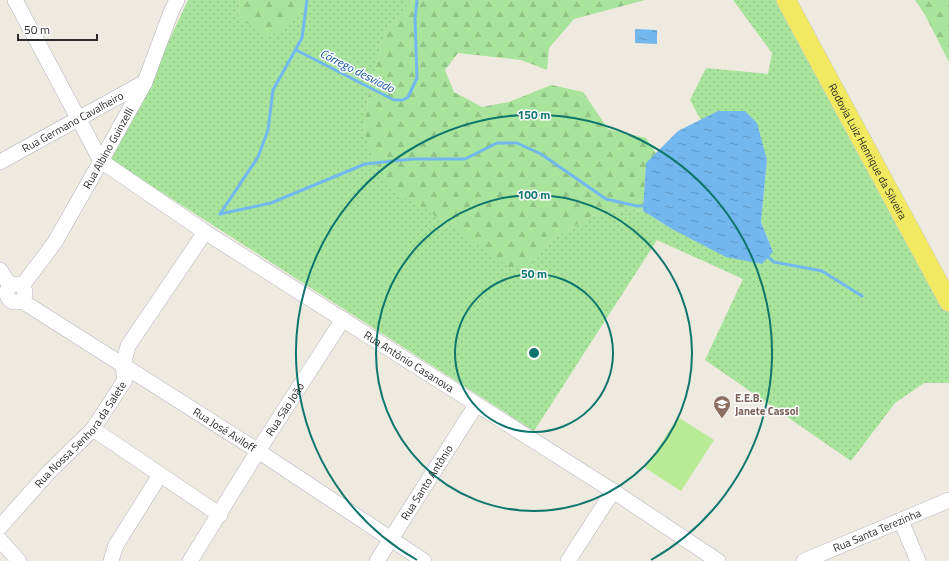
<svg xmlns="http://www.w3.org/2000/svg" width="949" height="561" font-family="'Titillium Web',sans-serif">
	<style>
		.grass { fill: url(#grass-dots) }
		.forest { fill: url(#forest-firs) }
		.pitch { fill: #b9eb97 }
		.water { fill: url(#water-ripples) }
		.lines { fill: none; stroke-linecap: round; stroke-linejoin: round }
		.stream { stroke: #72b8ef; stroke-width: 3 }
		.minor-casing { stroke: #b2b2c0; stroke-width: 16 }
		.major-casing { stroke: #ccc; stroke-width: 20 }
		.minor { stroke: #fff; stroke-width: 15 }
		.major { stroke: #f1e960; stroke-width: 19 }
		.ring { fill: none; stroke: #0f766e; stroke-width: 2 }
		.labels { text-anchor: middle; stroke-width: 3; stroke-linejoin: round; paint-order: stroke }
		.street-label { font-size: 11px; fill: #2c2c2c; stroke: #fff }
		.education-label { font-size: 11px; font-weight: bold; fill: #785e54; stroke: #fff; text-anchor: start }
		.water-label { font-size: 12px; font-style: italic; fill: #0d54a0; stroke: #fff }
		.centre { fill: #0f766e; stroke: #fff; stroke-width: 2 }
		.ring-label { font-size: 12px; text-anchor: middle; font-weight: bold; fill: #0f766e; stroke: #fff; stroke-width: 3; stroke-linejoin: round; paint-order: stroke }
	</style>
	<defs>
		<pattern id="grass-dots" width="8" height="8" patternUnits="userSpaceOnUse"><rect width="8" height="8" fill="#a8e49b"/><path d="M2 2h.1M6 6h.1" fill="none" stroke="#91c486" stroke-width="1.8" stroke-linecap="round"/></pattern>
		<pattern id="forest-firs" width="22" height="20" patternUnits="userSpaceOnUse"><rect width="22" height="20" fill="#a8e49b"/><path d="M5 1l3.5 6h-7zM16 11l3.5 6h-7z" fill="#91c486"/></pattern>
		<pattern id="water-ripples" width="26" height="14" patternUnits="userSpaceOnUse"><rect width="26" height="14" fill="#72b8ef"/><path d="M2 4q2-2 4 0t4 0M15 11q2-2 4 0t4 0" fill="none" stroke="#5e96c2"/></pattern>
	</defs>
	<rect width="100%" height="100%" fill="#eeeadf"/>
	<path class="grass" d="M188 0H240L238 16 298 14 309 0H412L386 29 368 97 364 131 394 191 530 266 554 238 592 216 625 209 643 211 672 229 773 252 761 222 767 160 718 111 701 120 690 100 706 68 768 74 772 53 733 0H781L949 312V383H924L895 403 851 461 705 360 743 279 657 240 534 431 108 158 154 73Z"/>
	<g class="forest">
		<path d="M240 0H309L298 14 268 39 238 16Z"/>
		<path d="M412 0H645L574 19 549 48 547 70 521 60 458 53 445 70 454 92 482 107 509 102 551 85 583 92 608 129 646 138 656 153 646 164 643 211 625 209 592 216 554 238 530 266 509 267 421 206 394 191 375 163 364 131 368 97 386 29Z"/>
		<path d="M915 0H949V62L925 15Z"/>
	</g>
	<path class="pitch" d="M678 417 714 440 681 491 645 468Z"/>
	<g class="water">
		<path d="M635 29 657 30V44L635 43Z"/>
		<path d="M718 111H745L757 123 767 160 761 222 773 252 762 264 726 257 672 229 643 211 646 163 678 131Z"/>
	</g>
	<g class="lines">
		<g class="stream">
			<path d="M296 50 394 100H403L408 97 417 78 415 19 417 0"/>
			<path d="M220 214 271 203 365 164 412 159H465L497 143H517L541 154 606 199 637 206H647"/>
			<path d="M220 214 258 157 268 130 273 90 302 38 307 0"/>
			<path d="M767 256 774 262 822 271 862 296"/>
		</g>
		<g class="minor-casing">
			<g id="minor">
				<path id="s1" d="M15 0 101 161 205 232 613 491 718 561"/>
				<path id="s2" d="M0 162 145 82"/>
				<path d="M0 270 10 286"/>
				<circle cx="16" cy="293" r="9"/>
				<path id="s3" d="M22 286 55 242 101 161 145 82 171 12 177 0"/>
				<path id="s4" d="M22 301 258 451 424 561"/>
				<path d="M93 429 220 515"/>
				<path d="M901 521 918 561"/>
				<path id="s5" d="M0 527 48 473 93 429 125 380 123 365 128 346 205 232"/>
				<path d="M0 540 19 561"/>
				<path d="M111 561 116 545 160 475"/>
				<path id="s6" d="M190 561 258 451 343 319"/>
				<path id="s7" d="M377 561 476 405"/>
				<path d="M568 561 613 491"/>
				<path id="s8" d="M804 561 949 500"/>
			</g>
		</g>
		<g class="major-casing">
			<g id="major">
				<path id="s9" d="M786 0 949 302"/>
			</g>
		</g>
		<use href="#minor" class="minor"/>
		<use href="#major" class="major"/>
	</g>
	<g class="ring">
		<circle cx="534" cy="353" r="79"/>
		<circle cx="534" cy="353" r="158"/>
		<path d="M417 560A238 238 0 1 1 651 560"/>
	</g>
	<defs>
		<g id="school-pin" transform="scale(0.9)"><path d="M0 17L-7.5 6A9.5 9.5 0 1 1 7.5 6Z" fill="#8d6e63" stroke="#fff"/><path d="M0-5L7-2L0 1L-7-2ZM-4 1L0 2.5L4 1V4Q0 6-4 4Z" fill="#fff"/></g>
	</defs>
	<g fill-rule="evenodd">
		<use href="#school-pin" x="722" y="404"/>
	</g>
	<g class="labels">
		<g class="street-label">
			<text dy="4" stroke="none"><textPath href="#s2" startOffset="83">Rua Germano Cavalheiro</textPath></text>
			<text dy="4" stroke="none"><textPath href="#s3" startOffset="163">Rua Albino Guinzelli</textPath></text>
			<text dy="4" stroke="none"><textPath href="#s9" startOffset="172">Rodovia Luiz Henrique da Silveira</textPath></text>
			<text dy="4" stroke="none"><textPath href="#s1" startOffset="550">Rua Antônio Casanova</textPath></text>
			<text dy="4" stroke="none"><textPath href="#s6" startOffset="179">Rua São João</textPath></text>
			<text dy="4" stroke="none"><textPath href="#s4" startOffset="240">Rua José Aviloff</textPath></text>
			<text dy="4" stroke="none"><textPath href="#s5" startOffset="123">Rua Nossa Senhora da Salete</textPath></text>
			<text dy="4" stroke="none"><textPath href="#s7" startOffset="93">Rua Santo Antônio</textPath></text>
			<text dy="4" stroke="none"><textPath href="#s8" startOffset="79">Rua Santa Terezinha</textPath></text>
		</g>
		<g class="education-label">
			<text x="735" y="402">E.E.B.<tspan x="735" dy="13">Janete Cassol</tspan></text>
		</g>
		<g class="water-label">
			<text transform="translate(357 71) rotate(27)" y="4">Córrego desviado</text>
		</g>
	</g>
	<circle cx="534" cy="353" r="6" class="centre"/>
	<g class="ring-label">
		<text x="534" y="119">150 m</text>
		<text x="534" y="199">100 m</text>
		<text x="534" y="278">50 m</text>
	</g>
	<path d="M18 34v6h79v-6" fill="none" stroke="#2c2c2c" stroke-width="2"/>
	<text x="24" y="34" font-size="12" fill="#2c2c2c" stroke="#ffffff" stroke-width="3" paint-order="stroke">50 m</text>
</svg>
